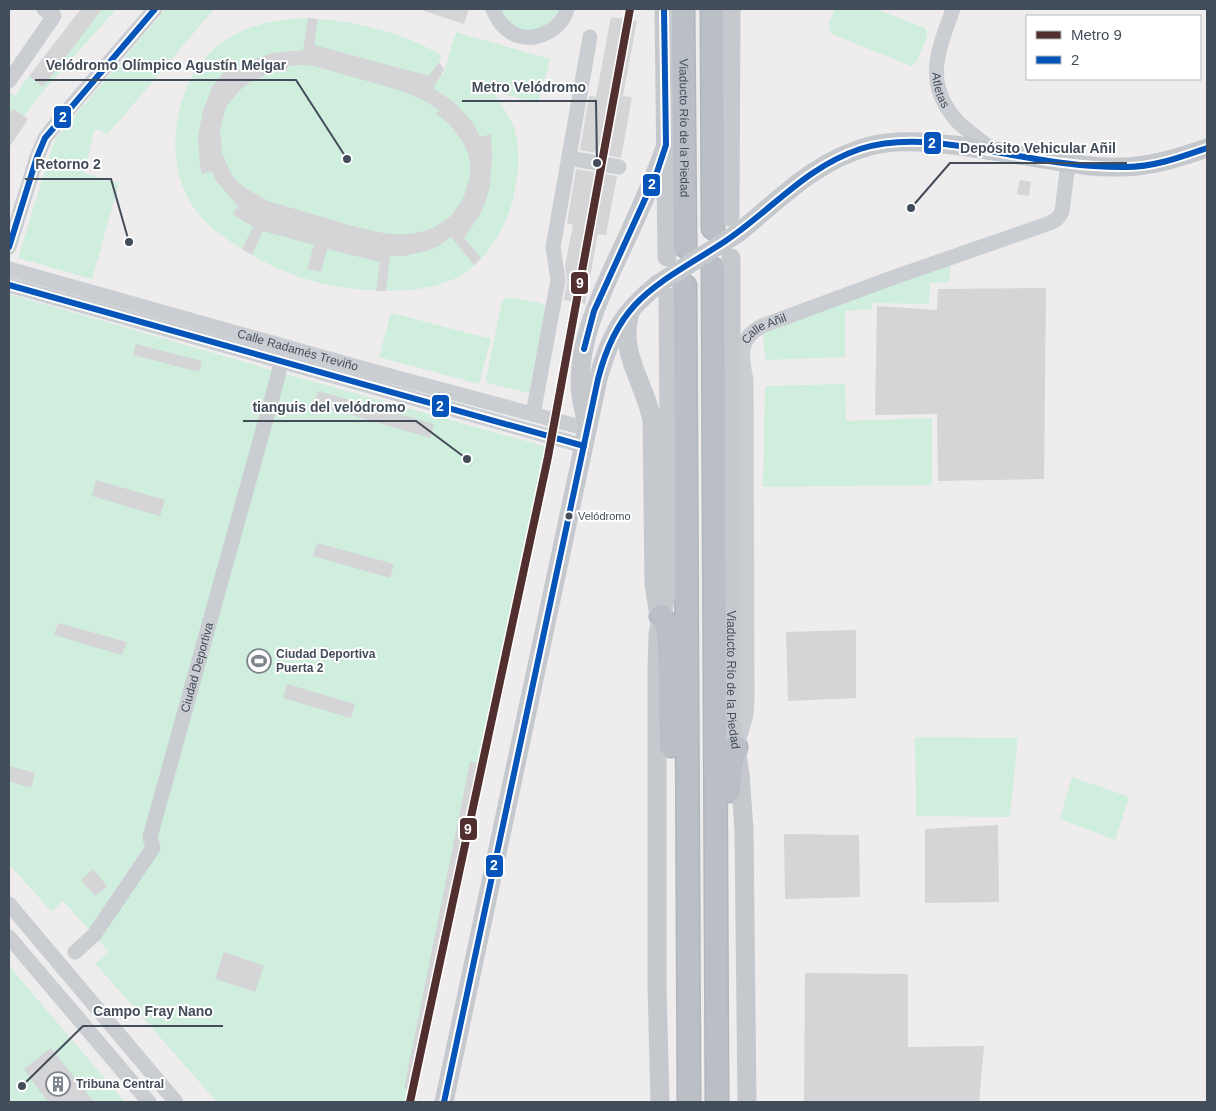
<svg xmlns="http://www.w3.org/2000/svg" width="1216" height="1111" font-family="Helvetica,sans-serif">
	<style>
		.green { fill: #cfeede }
		.building { fill: #d5d4d7; fill-rule: evenodd }
		.lines { fill: none; stroke-linecap: round; stroke-linejoin: round }
		.highway-casing { stroke: #b1b5bd; stroke-width: 25 }
		.minor { stroke: #cacdd1; stroke-width: 15 }
		.major { stroke: #c5c8cd; stroke-width: 19 }
		.highway { stroke: #babec5; stroke-width: 22 }
		.major-bridge { stroke: #c5c8cd; stroke-width: 19 }
		.bus-1-casing { stroke: #fff; stroke-width: 10 }
		.bus-1 { stroke: #0554ba; stroke-width: 6 }
		.metro-1-casing { stroke: #fff; stroke-width: 11 }
		.metro-1 { stroke: #512f2e; stroke-width: 8 }
		.bus-dot { fill: #434d5a; stroke: #fff; stroke-width: 2 }
		.labels { text-anchor: middle; stroke-width: 4; stroke-linejoin: round; paint-order: stroke }
		.bus-label { font-size: 11px; fill: #434d5a; stroke: #fff; text-anchor: start }
		.street-label { font-size: 12px; fill: #434d5a; stroke: #fff }
		.poi-label { font-size: 12px; font-weight: bold; fill: #434d5a; stroke: #fff; text-anchor: start }
		.leader { fill: none; stroke: #434d5a; stroke-width: 2 }
		.callout-dot { fill: #434d5a; stroke: #fff; stroke-width: 2 }
		.callout-label { font-size: 14px; text-anchor: middle; font-weight: bold; fill: #434d5a; stroke: #fff; stroke-width: 4; stroke-linejoin: round; paint-order: stroke }
		.line-badge { stroke: #fff; stroke-width: 2 }
		.badge-label { font-size: 14px; text-anchor: middle; font-weight: bold; fill: #fff }
	</style>
	<rect width="100%" height="100%" fill="#eeecec"/>
	<g class="green">
		<path d="M102 9H116L46 88 23 117 13 110 9 115V92L15 96 29 76 43 86 79 39 66 28 70 22 84 33Z"/>
		<path d="M166 9H214L108 134 95 129 84 173 119 183 92 279 18 258 53 145 56 138Z"/>
		<path d="M498 9H559C552 26 527 40 510 25 506 21 502 14 498 9Z"/>
		<path d="M835 9H875L925 28 927 32V36L917 61 911 66 830 33 829 23Z"/>
		<path d="M308 18C355 21 400 31 441 55L439 62 444 70 441 75 443 76 456 32 550 59 538 103 493 91C500 103 509 115 514 128 522 154 518 183 510 209 501 235 484 262 460 276 436 290 398 292 372 290 327 288 285 276 247 252 231 242 216 233 203 219 170 184 169 129 187 87 209 37 255 19 308 18Z"/>
		<path d="M951 262 949 282 930 283 929 304 871 303 872 309 845 311V357L766 360 762 330Z"/>
		<path d="M9 294 279 372 547 447 551 451 553 460 413 1102H217L95 963 109 952 63 901 51 911 9 864Z"/>
		<path d="M508 297 540 303 544 305 545 310 529 392H525L487 383 486 379 502 301Z"/>
		<path d="M391 313 491 339 479 384 379 357Z"/>
		<path d="M845 384 846 421 932 418V485L763 487 765 386Z"/>
		<path d="M915 737 1018 738 1010 817 916 816Z"/>
		<path d="M1072 777 1129 797 1115 840 1060 819Z"/>
		<path d="M9 966 124 1101V1102H9Z"/>
	</g>
	<g class="building">
		<path d="M81 9H102L43 87 29 76Z"/>
		<path d="M424 9H469L464 24 424 11Z"/>
		<path d="M611 17 637 21 623 96 632 97 621 158 580 150 589 96 596 97Z"/>
		<path d="M308 18 318 19 314 45 429 76 439 62 444 70 433 88 455 103 473 123 480 137 491 134 492 158 490 186 486 200 480 215 464 238 481 258 474 265 451 237 439 246 427 251 403 256H390L386 291H376L380 262 327 249 321 272 307 269 314 245 263 231 252 255 242 249 253 227 233 214 238 206 216 181 212 171 202 174 200 167 198 137 203 111 212 87 232 62 239 70 255 59 272 53 303 50ZM303 65 314 66 402 91 425 101 439 110 436 114 449 124 463 142 468 153 470 164V176L464 197 451 216 433 228 421 232 411 234H388L356 227 268 201 247 189 238 182 231 174 222 153 220 129 226 107 240 90 250 82 270 73 287 70 288 66Z"/>
		<path d="M13 109 28 119 9 148V115Z"/>
		<path d="M576 169 617 176 606 235 598 234 585 304 564 300 567 281 565 266 573 225 567 223Z"/>
		<path d="M1020 180 1031 182 1029 196 1017 194Z"/>
		<path d="M1046 288 1044 479 938 481 937 414 875 415 877 306 937 310 938 289Z"/>
		<path d="M136 344 202 361 199 372 133 355Z"/>
		<path d="M318 391 434 424 430 438 314 404Z"/>
		<path d="M96 480 165 500 160 516 92 496Z"/>
		<path d="M317 543 394 564 390 578 313 556Z"/>
		<path d="M58 623 127 642 122 655 54 635Z"/>
		<path d="M856 630V698L788 701 786 632Z"/>
		<path d="M287 684 355 704 351 718 283 698Z"/>
		<path d="M470 762 486 765 416 1090 404 1088Z"/>
		<path d="M9 766 35 773 31 788 9 781Z"/>
		<path d="M998 825 999 902 925 903V829Z"/>
		<path d="M784 834 859 835 860 897 785 899Z"/>
		<path d="M93 869 107 886 95 896 81 880Z"/>
		<path d="M224 952 264 966 255 992 215 979Z"/>
		<path d="M805 973 908 974V1047L984 1046 979 1102H804Z"/>
		<path d="M51 1048 94 1102H48L24 1069Z"/>
	</g>
	<g class="lines">
		<g class="highway-casing">
			<g id="highway">
				<path id="s6" d="M683 9 685 246"/>
				<path d="M712 9 713 228"/>
				<path d="M713 269 717 1102"/>
				<path d="M685 286 689 1102"/>
				<path d="M661 616 666 624 669 641 671 746"/>
				<path d="M729 791 731 765 736 747"/>
			</g>
		</g>
		<g class="minor">
			<path d="M493 9C497 20 505 30 516 35 536 43 562 29 567 9"/>
			<path id="s1" d="M953 9C938 51 923 83 957 121 968 132 982 141 994 151"/>
			<path d="M9 81 54 16 44 9"/>
			<path d="M569 158 619 167"/>
			<path d="M9 247 37 157 45 138 60 119 155 9"/>
			<path id="s2" d="M9 269 379 373 588 429"/>
			<path d="M9 285 584 446"/>
			<path d="M533 414 558 280 553 247 590 37"/>
			<path id="s3" d="M737 746 746 715 747 700 746 380C741 357 738 338 762 326L889 279 1050 223 1057 219 1062 212 1068 163"/>
			<path d="M9 904 176 1102"/>
			<path d="M9 937 149 1102"/>
			<path id="s4" d="M75 952 94 935 153 848 150 837 278 376 281 361"/>
		</g>
		<g class="major">
			<path d="M664 9 667 257"/>
			<path d="M730 217 731 9"/>
			<path d="M738 233C779 200 816 160 870 146 897 139 925 142 953 145 983 149 1013 154 1043 159 1068 163 1093 168 1119 167 1150 167 1178 158 1207 148"/>
			<path id="s5" d="M731 258V717L740 774 744 830 747 1102"/>
			<path d="M630 313C618 353 645 383 652 420L654 584 658 610"/>
			<path d="M586 420C583 408 580 395 580 383 580 342 596 306 612 270 631 229 651 188 666 145"/>
			<path d="M444 1102 598 379C610 335 622 313 658 284"/>
			<path d="M660 1102 657 986V669L658 634 670 575 668 297"/>
		</g>
		<use href="#highway" class="highway"/>
		<path class="major-bridge" d="M658 284 738 233"/>
		<g class="bus-1-casing">
			<g id="bus-1">
				<path d="M9 247 37 157 45 138 155 9"/>
				<path d="M9 285 584 446"/>
				<path d="M584 349 594 311 656 175 666 145 664 9"/>
				<path d="M444 1102 598 379C619 297 658 285 724 242 771 211 804 168 860 149 901 136 943 143 984 150 1031 158 1078 168 1126 167 1154 167 1181 157 1207 148"/>
			</g>
		</g>
		<use href="#bus-1" class="bus-1"/>
		<g class="metro-1-casing">
			<path id="metro-1" d="M410 1102 548 457 630 9"/>
		</g>
		<use href="#metro-1" class="metro-1"/>
	</g>
	<defs>
		<g id="stadium-ring" transform="scale(1.25)"><circle r="9.5" fill="#fff" stroke="#7f858d" stroke-width="1.5"/><path d="M0-5a6.5 5 0 1 0 0 10a6.5 5 0 1 0 0-10ZM-3.5-1.8h7v3.6h-7Z" fill="#7f858d"/></g>
		<g id="building-ring" transform="scale(1.25)"><circle r="9.5" fill="#fff" stroke="#7f858d" stroke-width="1.5"/><path d="M-4-6H4V6H1V3H-1V6H-4ZM-2.5-4.3h1.7v1.8h-1.7ZM.8-4.3h1.7v1.8H.8ZM-2.5-1h1.7V.8h-1.7ZM.8-1h1.7V.8H.8Z" fill="#7f858d"/></g>
	</defs>
	<g fill-rule="evenodd">
		<use href="#stadium-ring" x="259" y="661"/>
		<use href="#building-ring" x="58" y="1084"/>
	</g>
	<circle class="bus-dot" cx="569" cy="516" r="4.5"/>
	<g class="labels">
		<g class="bus-label">
			<text x="578" y="520">Velódromo</text>
		</g>
		<g class="street-label">
			<text dy="4" stroke="none"><textPath href="#s1" startOffset="84">Atletas</textPath></text>
			<text dy="4" stroke="none"><textPath href="#s6" startOffset="119">Viaducto Río de la Piedad</textPath></text>
			<text dy="4" stroke="none"><textPath href="#s3" startOffset="430">Calle Añil</textPath></text>
			<text dy="4" stroke="none"><textPath href="#s2" startOffset="300">Calle Radamés Treviño</textPath></text>
			<text dy="4" stroke="none"><textPath href="#s4" startOffset="318">Ciudad Deportiva</textPath></text>
			<text dy="4" stroke="none"><textPath href="#s5" startOffset="422">Viaducto Río de la Piedad</textPath></text>
		</g>
		<g class="poi-label">
			<text x="276" y="658">Ciudad Deportiva<tspan x="276" dy="14">Puerta 2</tspan></text>
			<text x="76" y="1088">Tribuna Central</text>
		</g>
	</g>
	<path class="leader" d="M347 159L296 80H35M597 163L596 101H462M911 208L950 163H1127M129 242L111 179H25M467 459L416 421H243M22 1086L83 1026H223"/>
	<g class="callout-dot">
		<circle cx="347" cy="159" r="5"/>
		<circle cx="597" cy="163" r="5"/>
		<circle cx="911" cy="208" r="5"/>
		<circle cx="129" cy="242" r="5"/>
		<circle cx="467" cy="459" r="5"/>
		<circle cx="22" cy="1086" r="5"/>
	</g>
	<g class="callout-label">
		<text x="166" y="70">Velódromo Olímpico Agustín Melgar</text>
		<text x="529" y="92">Metro Velódromo</text>
		<text x="1038" y="153">Depósito Vehicular Añil</text>
		<text x="68" y="169">Retorno 2</text>
		<text x="329" y="412">tianguis del velódromo</text>
		<text x="153" y="1016">Campo Fray Nano</text>
	</g>
	<g class="line-badge">
		<rect x="53" y="105" width="19" height="24" rx="5" fill="#0554ba"/>
		<rect x="923" y="131" width="19" height="24" rx="5" fill="#0554ba"/>
		<rect x="642" y="173" width="19" height="24" rx="5" fill="#0554ba"/>
		<rect x="570" y="271" width="19" height="24" rx="5" fill="#512f2e"/>
		<rect x="431" y="394" width="19" height="24" rx="5" fill="#0554ba"/>
		<rect x="459" y="817" width="19" height="24" rx="5" fill="#512f2e"/>
		<rect x="485" y="854" width="19" height="24" rx="5" fill="#0554ba"/>
	</g>
	<g class="badge-label">
		<text x="63" y="122">2</text>
		<text x="932" y="148">2</text>
		<text x="652" y="189">2</text>
		<text x="580" y="288">9</text>
		<text x="440" y="411">2</text>
		<text x="468" y="834">9</text>
		<text x="494" y="870">2</text>
	</g>
	<rect width="1216" height="1111" fill="none" stroke="#434d5a" stroke-width="20"/>
	<rect x="1026" y="15" width="175" height="65" fill="#ffffff" stroke="#b4b8bd"/>
	<rect x="1036" y="31" width="25" height="8" fill="#512f2e" stroke="#b4b8bd"/>
	<text x="1071" y="40" font-size="15" fill="#434d5a">Metro 9</text>
	<rect x="1036" y="56" width="25" height="8" fill="#0554ba" stroke="#b4b8bd"/>
	<text x="1071" y="65" font-size="15" fill="#434d5a">2</text>
</svg>
